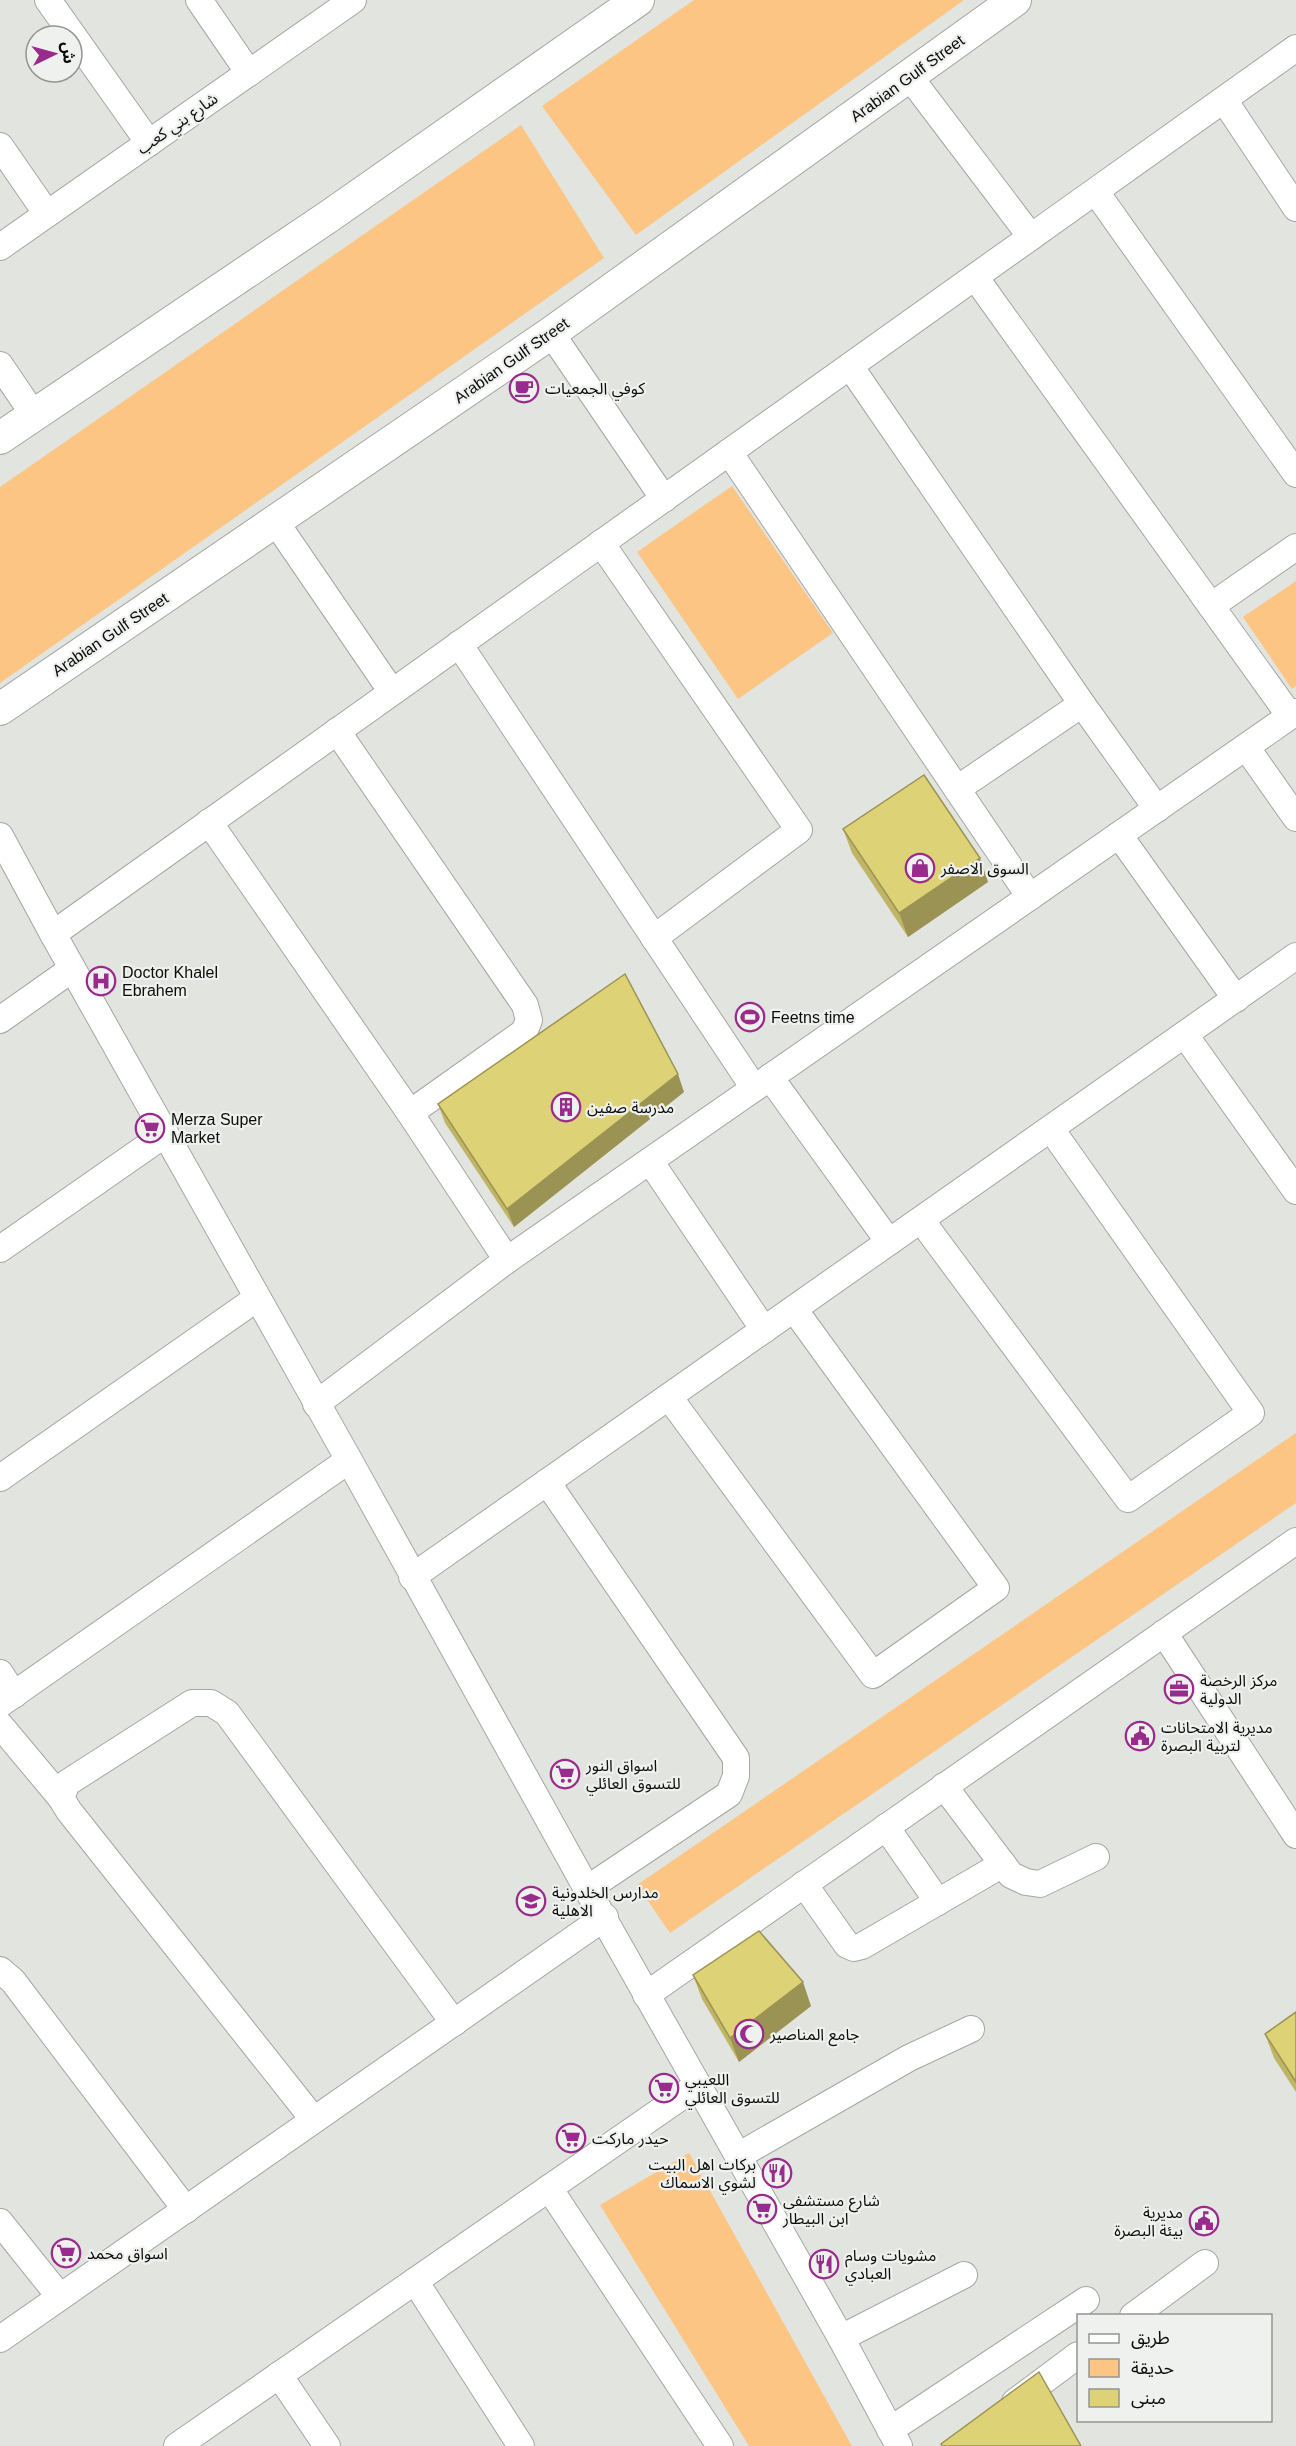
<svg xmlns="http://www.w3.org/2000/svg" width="1296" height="2446" font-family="Helvetica,'Noto Sans Arabic',sans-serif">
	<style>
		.green { fill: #fdc583 }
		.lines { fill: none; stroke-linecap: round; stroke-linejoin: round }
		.minor-casing { stroke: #a4a7a2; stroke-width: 28 }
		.major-casing { stroke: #a4a7a2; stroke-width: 34 }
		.minor { stroke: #fff; stroke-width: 26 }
		.major { stroke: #fff; stroke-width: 32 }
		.wall { fill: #bfb565 }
		.shaded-wall { fill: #9b9353 }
		.building { fill: #ded276; stroke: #9b9353; stroke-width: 1.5 }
		.labels { text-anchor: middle; stroke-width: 4.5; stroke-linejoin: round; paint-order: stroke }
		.street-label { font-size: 16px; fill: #0b0c0b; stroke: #eef1ed }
		.poi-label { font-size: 16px; fill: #0b0c0b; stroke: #eef1ed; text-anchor: start }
	</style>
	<rect width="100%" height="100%" fill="#e1e4df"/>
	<g class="green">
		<path d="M694 0H964L636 235 542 106Z"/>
		<path d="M521 125 604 258 0 683V487Z"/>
		<path d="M732 486 833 633 738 699 637 552Z"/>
		<path d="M1296 581V686L1292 689 1243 617Z"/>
		<path d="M1296 1433V1503L670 1933 637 1885Z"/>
		<path d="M689 2153 852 2446H749L600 2205Z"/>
	</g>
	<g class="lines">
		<g class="minor-casing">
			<g id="minor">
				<path d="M48 0 149 143"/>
				<path d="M199 0 249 73"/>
				<path d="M909 76 1031 237"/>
				<path d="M1224 100 1296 208"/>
				<path d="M0 146 47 214"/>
				<path d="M1096 192 1296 474"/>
				<path d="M0 247 353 0"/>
				<path d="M975 277 1290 716"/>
				<path d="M551 333 664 499"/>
				<path d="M0 365 34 415"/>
				<path d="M850 366 1082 704 1157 809"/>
				<path d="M729 452 1030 897"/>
				<path d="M275 521 392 692"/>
				<path d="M601 543 799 830 654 938"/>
				<path d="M1211 606 1296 547"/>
				<path d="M459 644 754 1088"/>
				<path d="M337 731 525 1005 529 1020 524 1032 410 1113"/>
				<path d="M1246 747 1296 818"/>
				<path d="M957 789 1082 704"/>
				<path d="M209 822 410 1113 507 1260"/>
				<path d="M1119 835 1236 999"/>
				<path d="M0 836 53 934 349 1460 587 1889 841 2338 899 2446"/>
				<path d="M53 934 1296 48"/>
				<path d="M0 1020 72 969"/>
				<path d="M1185 1035 1296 1191"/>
				<path d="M770 1077 889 1242"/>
				<path d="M650 1161 764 1330"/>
				<path d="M921 1220 1128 1499 1251 1413 1051 1129"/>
				<path d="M0 1249 165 1134"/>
				<path d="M669 1397 873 1675 996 1588 794 1309"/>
				<path d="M316 1404 507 1260 1296 712"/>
				<path d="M0 1478 256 1299"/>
				<path d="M547 1482 736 1758V1776L729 1794 587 1889"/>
				<path d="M412 1577 1296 956"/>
				<path d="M1164 1633 1296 1835"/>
				<path d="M0 1673 14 1695"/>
				<path d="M0 1704 349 1460"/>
				<path d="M0 1725 61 1798"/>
				<path d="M944 1786 1011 1875 1026 1882 1040 1884 1096 1857"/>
				<path d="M886 1827 938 1902"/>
				<path d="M804 1884 847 1945 854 1948 862 1946 1003 1864"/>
				<path d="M0 1970 13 1981 186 2210"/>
				<path d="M646 1995 1296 1541"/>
				<path d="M314 2120 69 1811 61 1798 67 1783 192 1703H211L227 1713 454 2023"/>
				<path d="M738 2156 909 2058 971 2029"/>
				<path d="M549 2188 720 2446"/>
				<path d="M0 2222 60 2297"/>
				<path d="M415 2281 521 2446"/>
				<path d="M1133 2316 1205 2263"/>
				<path d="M841 2338 964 2275"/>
				<path d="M0 2339 605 1917"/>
				<path d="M279 2375 327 2446"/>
				<path d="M1015 2402 1078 2355"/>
				<path d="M890 2430 1086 2300"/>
				<path d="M177 2446 698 2085"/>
			</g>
		</g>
		<g class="major-casing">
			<g id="major">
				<path d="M0 438 328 217 638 0"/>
				<path d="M0 709 551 333 1015 0"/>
			</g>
		</g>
		<use href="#minor" class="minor"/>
		<use href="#major" class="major"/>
	</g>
	<g class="wall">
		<path d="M843 829 988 882 908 937 852 853Z"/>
		<path d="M684 1092 514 1227 445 1123 438 1104Z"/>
		<path d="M693 1975 811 2006 739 2062 702 1999Z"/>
		<path d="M1296 2012V2092L1274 2058 1265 2034Z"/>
	</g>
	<g class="shaded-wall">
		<path d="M980 858 988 882 908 937 899 913Z"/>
		<path d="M678 1074 684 1092 514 1227 507 1209Z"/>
		<path d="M803 1982 811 2006 739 2062 730 2038Z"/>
	</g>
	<g class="building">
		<path d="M924 775 980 858 899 913 843 829Z"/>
		<path d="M625 974 678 1074 507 1209 438 1104Z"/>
		<path d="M759 1931 803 1982 730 2038 693 1975Z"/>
		<path d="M1296 2012V2082L1265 2034Z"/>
		<path d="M1039 2372 1081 2446H942L941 2444Z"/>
	</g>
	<defs>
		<g id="cafe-ring" transform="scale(1.5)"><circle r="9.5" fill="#eef1ed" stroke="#982b8b" stroke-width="1.5"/><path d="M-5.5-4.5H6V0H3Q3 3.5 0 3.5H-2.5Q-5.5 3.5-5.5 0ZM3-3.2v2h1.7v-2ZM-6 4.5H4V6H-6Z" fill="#982b8b"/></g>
		<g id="shop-ring" transform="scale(1.5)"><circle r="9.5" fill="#eef1ed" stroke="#982b8b" stroke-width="1.5"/><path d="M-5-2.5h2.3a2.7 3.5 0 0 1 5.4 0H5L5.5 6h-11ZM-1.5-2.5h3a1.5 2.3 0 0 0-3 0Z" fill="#982b8b"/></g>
		<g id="hospital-ring" transform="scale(1.5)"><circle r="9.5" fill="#eef1ed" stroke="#982b8b" stroke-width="1.5"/><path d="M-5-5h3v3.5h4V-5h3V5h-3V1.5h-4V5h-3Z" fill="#982b8b"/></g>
		<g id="stadium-ring" transform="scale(1.5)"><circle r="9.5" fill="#eef1ed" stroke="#982b8b" stroke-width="1.5"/><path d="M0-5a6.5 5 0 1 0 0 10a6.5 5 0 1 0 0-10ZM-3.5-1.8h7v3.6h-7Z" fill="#982b8b"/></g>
		<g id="building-ring" transform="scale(1.5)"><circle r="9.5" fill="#eef1ed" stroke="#982b8b" stroke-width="1.5"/><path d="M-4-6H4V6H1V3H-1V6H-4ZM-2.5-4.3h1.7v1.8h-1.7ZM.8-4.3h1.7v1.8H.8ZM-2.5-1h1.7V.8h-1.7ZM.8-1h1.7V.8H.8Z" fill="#982b8b"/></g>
		<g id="supermarket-ring" transform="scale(1.5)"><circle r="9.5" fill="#eef1ed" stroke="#982b8b" stroke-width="1.5"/><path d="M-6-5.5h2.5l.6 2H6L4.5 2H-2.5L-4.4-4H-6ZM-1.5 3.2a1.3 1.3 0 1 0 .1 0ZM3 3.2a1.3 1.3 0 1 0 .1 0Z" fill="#982b8b"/></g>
		<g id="office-ring" transform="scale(1.5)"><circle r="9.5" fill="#eef1ed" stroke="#982b8b" stroke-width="1.5"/><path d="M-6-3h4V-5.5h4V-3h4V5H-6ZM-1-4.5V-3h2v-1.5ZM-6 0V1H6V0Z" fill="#982b8b"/></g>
		<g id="civic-ring" transform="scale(1.5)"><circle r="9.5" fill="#eef1ed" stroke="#982b8b" stroke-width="1.5"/><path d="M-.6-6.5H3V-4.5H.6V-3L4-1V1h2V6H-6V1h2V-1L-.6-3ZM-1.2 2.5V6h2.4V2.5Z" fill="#982b8b"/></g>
		<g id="school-ring" transform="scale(1.5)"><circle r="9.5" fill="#eef1ed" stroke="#982b8b" stroke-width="1.5"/><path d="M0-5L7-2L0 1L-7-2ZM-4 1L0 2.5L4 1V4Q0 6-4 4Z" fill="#982b8b"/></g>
		<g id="mosque-ring" transform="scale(1.5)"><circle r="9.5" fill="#eef1ed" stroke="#982b8b" stroke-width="1.5"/><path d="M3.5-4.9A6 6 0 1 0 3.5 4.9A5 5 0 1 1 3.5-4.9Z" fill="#982b8b"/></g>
		<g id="restaurant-ring" transform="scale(1.5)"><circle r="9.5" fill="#eef1ed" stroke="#982b8b" stroke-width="1.5"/><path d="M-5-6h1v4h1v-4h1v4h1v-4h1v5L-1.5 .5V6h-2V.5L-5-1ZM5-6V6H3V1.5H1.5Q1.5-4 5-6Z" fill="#982b8b"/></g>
	</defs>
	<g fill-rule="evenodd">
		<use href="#cafe-ring" x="524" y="388"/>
		<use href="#shop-ring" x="920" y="868"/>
		<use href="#hospital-ring" x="101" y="981"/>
		<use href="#stadium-ring" x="750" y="1017"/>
		<use href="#building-ring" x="566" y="1107"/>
		<use href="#supermarket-ring" x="150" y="1128"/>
		<use href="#office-ring" x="1179" y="1689"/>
		<use href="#civic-ring" x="1140" y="1736"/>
		<use href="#supermarket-ring" x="565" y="1774"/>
		<use href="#school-ring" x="531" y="1901"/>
		<use href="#mosque-ring" x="749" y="2034"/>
		<use href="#supermarket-ring" x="664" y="2088"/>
		<use href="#supermarket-ring" x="571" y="2138"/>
		<use href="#restaurant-ring" x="777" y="2173"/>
		<use href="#supermarket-ring" x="762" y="2209"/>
		<use href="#civic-ring" x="1204" y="2221"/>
		<use href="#supermarket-ring" x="66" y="2253"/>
		<use href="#restaurant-ring" x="824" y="2264"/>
	</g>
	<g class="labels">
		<g class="street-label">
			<text transform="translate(907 78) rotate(-36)" y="6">Arabian Gulf Street</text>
			<text transform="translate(177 123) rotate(-35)" y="6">شارع بني كعب</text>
			<text transform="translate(511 360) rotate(-35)" y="6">Arabian Gulf Street</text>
			<text transform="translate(110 634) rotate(-34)" y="6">Arabian Gulf Street</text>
		</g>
		<g class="poi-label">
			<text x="545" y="394">كوفي الجمعيات</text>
			<text x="941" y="874">السوق الاصفر</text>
			<text x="122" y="978">Doctor Khalel<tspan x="122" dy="18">Ebrahem</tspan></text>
			<text x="771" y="1023">Feetns time</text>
			<text x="587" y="1113">مدرسة صفين</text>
			<text x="171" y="1125">Merza Super<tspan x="171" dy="18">Market</tspan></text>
			<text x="1200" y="1686">مركز الرخصة<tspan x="1200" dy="18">الدولية</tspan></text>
			<text x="1161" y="1733">مديرية الامتحانات<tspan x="1161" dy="18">لتربية البصرة</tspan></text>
			<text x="586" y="1771">اسواق النور<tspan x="586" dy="18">للتسوق العائلي</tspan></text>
			<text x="552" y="1898">مدارس الخلدونية<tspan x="552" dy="18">الاهلية</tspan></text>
			<text x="770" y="2040">جامع المناصير</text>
			<text x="685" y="2085">اللعيبي<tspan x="685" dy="18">للتسوق العائلي</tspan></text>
			<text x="592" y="2144">حيدر ماركت</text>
			<text x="756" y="2170" text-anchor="end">بركات اهل البيت<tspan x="756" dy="18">لشوي الاسماك</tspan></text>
			<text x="783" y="2206">شارع مستشفى<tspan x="783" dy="18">ابن البيطار</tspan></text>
			<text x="1183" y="2218" text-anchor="end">مديرية<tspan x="1183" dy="18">بيئة البصرة</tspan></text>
			<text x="87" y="2259">اسواق محمد</text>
			<text x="845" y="2261">مشويات وسام<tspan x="845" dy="18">العبادي</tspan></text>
		</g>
	</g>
	<rect x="1077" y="2314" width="195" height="108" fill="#eef1ed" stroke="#939593" stroke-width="1.5"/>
	<rect x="1089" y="2334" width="30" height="9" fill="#ffffff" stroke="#939593" stroke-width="1.5"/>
	<text x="1131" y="2344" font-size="18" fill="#0b0c0b">طريق</text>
	<rect x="1089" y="2359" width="30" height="18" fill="#fdc583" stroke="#939593" stroke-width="1.5"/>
	<text x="1131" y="2374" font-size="18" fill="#0b0c0b">حديقة</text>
	<rect x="1089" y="2389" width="30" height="18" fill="#ded276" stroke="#939593" stroke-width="1.5"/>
	<text x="1131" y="2404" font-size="18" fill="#0b0c0b">مبنى</text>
	<g transform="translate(54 54) rotate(85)"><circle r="28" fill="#eef1ed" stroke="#939593" stroke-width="1.5"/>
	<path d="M0-4.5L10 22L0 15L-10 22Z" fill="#982b8b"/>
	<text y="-9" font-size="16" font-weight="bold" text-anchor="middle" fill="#0b0c0b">ش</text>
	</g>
</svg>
